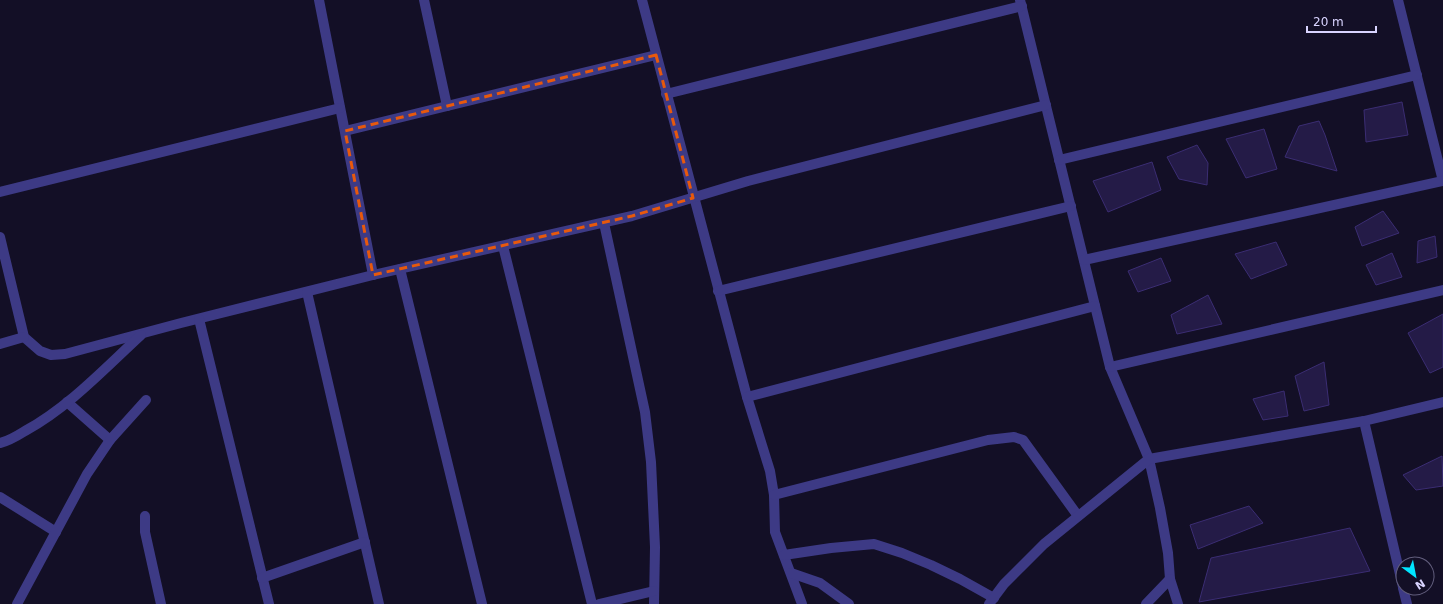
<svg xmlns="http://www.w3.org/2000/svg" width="1443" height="604" font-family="'DejaVu Sans',sans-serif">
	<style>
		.building { fill: #241b47; stroke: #3b2d73 }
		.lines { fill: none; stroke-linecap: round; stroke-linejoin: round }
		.street { stroke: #3d3a85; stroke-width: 10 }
		.marked { fill: none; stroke: #e8590c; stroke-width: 3; stroke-dasharray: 8 5; stroke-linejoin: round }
	</style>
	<rect width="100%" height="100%" fill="#130f26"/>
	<g class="building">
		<path d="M1402 102 1408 135 1366 142 1364 110Z"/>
		<path d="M1319 121 1325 135 1337 171 1285 157 1299 126Z"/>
		<path d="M1264 129 1277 169 1246 178 1226 139Z"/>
		<path d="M1197 145 1208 163 1207 185 1179 179 1167 157Z"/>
		<path d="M1152 162 1161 190 1108 212 1093 181Z"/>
		<path d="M1383 211 1399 233 1362 246 1355 227Z"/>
		<path d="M1435 236 1437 257 1417 263 1418 241Z"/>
		<path d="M1276 242 1287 265 1251 279 1235 254Z"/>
		<path d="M1392 253 1402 277 1376 285 1366 265Z"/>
		<path d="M1161 258 1171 281 1138 292 1128 271Z"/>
		<path d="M1208 295 1222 324 1177 334 1171 315Z"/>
		<path d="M1443 314V367L1430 373 1408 333Z"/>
		<path d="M1324 362 1329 405 1304 411 1295 376Z"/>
		<path d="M1284 391 1288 416 1263 420 1253 399Z"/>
		<path d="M1442 456 1443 486 1416 490 1403 475Z"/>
		<path d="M1249 506 1263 523 1198 549 1190 525Z"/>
		<path d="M1350 528 1370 571 1199 602 1211 558Z"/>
	</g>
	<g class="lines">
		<g class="street">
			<path d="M319 0 373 275"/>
			<path d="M424 0 447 106"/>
			<path d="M642 0 747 397 770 471 774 495 775 532 802 604"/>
			<path d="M1020 0 1110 367 1149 459 1160 508 1168 553 1170 579 1178 604"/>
			<path d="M1398 0 1443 181"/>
			<path d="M666 94 1022 6"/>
			<path d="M345 131 656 55"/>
			<path d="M1059 160 1417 75"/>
			<path d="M0 192 340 108"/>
			<path d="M604 223 645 412 651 462 655 547 654 604"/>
			<path d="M0 237 24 337 40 351 51 355 65 354 181 323 373 275 632 216 748 181 1046 105"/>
			<path d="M503 246 592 604"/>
			<path d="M1084 260 1443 181"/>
			<path d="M400 269 482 604"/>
			<path d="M718 291 1071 206"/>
			<path d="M307 292 379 604"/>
			<path d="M199 319 269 604"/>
			<path d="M0 344 24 337"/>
			<path d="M1110 367 1443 290"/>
			<path d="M747 397 1095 306"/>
			<path d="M67 402 110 440"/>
			<path d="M1364 421 1403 587"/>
			<path d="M0 443C9 441 17 436 25 431 69 407 105 368 141 335"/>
			<path d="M774 495 988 440 1014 437 1023 440 1078 516"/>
			<path d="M0 497 56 532"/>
			<path d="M145 516V532L161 604"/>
			<path d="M784 555 831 548 874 544 902 553 931 565 960 579 994 598"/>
			<path d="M791 573 820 583 849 604"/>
			<path d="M262 578 365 542"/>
			<path d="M1403 588 1407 604"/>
			<path d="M17 604 87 474 110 440 146 400"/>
			<path d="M599 604 654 591"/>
			<path d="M989 604 1004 584 1044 544 1149 459 1364 421 1443 402"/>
			<path d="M1146 604 1170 579"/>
		</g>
	</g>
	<path class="marked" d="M656 55 693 198 632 216 373 275 345 131Z"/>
	<g transform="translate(1415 576) rotate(148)"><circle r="19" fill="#130f26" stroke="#625e7d"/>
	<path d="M0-3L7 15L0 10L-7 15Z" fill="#00e5ff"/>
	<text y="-6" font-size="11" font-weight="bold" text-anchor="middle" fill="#d9d4ff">N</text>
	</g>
	<path d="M1307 26v6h69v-6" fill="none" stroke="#d9d4ff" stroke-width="2"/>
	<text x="1313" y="26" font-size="12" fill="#d9d4ff" stroke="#130f26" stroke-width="3" paint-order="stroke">20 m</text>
</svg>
